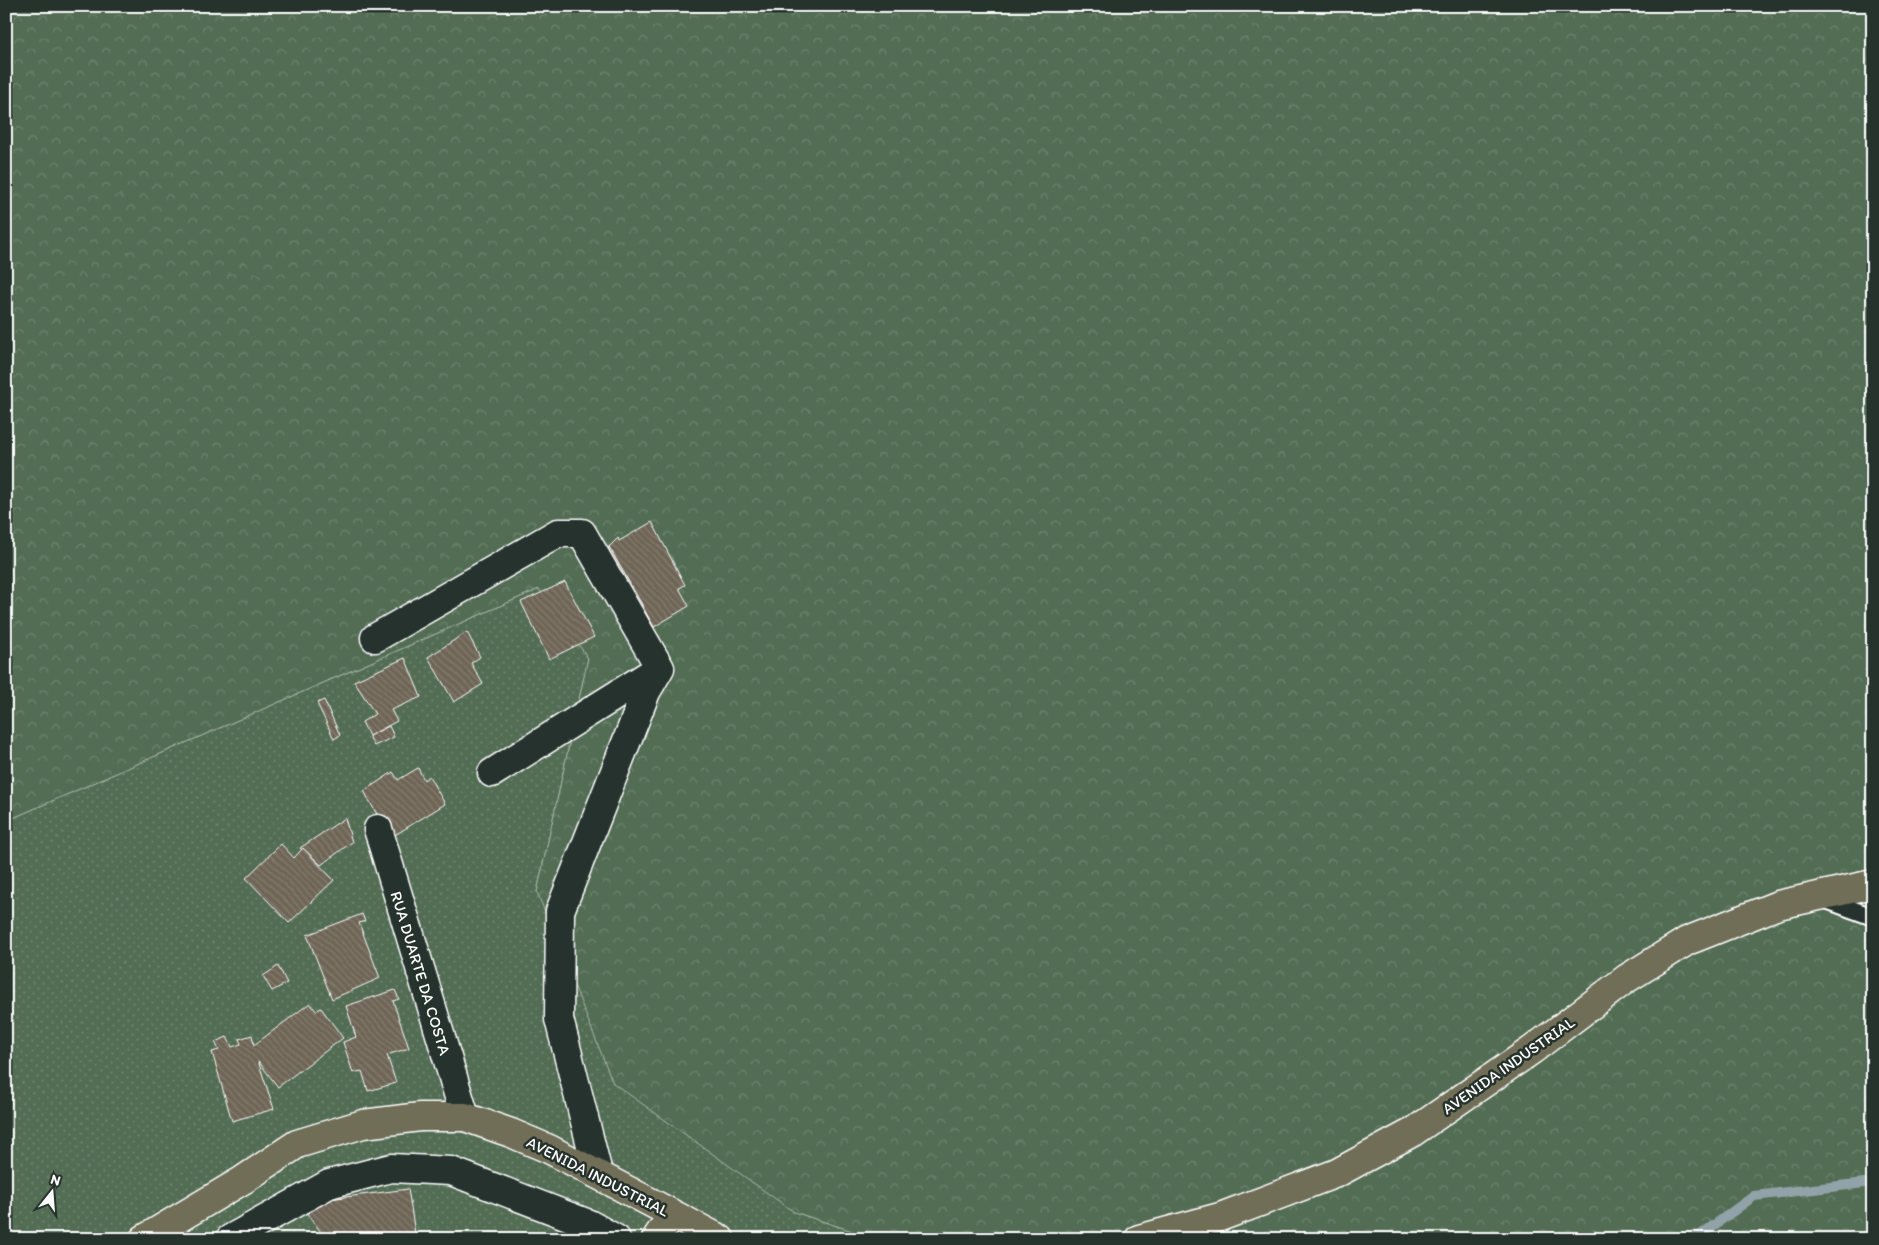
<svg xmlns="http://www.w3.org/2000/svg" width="1879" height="1245" font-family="Itim,sans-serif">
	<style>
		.grass { fill: url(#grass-dots); stroke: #a9b6aa }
		.forest { fill: url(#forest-crowns); stroke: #a9b6aa }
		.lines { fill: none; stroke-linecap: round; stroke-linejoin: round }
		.stream { stroke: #91a3a8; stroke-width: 10 }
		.building { fill: url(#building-back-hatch); stroke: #fff }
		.lane-casing { stroke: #fff; stroke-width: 20 }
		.street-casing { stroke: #fff; stroke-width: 31 }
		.secondary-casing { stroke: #fff; stroke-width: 31 }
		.primary-casing { stroke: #fff; stroke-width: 31 }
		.lane { stroke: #26332d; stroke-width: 16 }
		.street { stroke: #26332d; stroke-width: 28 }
		.secondary { stroke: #26332d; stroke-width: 28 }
		.primary { stroke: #716e59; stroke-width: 28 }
		.labels { text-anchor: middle; stroke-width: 5; stroke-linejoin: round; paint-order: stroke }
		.street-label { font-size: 16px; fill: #fff; stroke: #26332d }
	</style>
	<defs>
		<pattern id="grass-dots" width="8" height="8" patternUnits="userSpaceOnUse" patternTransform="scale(1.25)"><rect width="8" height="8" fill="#536d54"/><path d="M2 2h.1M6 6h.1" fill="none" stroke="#6d836e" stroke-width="1.8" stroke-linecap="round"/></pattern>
		<pattern id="forest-crowns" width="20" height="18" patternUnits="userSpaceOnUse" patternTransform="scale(1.25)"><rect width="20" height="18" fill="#536d54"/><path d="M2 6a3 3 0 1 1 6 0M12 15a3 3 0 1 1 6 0" fill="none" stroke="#6d836e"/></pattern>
		<pattern id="building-back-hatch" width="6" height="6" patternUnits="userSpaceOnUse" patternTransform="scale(1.25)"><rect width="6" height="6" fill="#6e6557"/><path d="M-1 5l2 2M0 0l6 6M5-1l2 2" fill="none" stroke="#847c70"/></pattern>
	</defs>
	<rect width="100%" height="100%" fill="#343d35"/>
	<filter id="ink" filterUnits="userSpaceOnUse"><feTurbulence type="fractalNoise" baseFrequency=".02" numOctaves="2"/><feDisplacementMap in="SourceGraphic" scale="10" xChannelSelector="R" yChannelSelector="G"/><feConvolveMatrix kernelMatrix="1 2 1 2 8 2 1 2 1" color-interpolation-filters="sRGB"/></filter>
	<g filter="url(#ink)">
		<path class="grass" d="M539 589 588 658 537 892 794 1212 877 1239H6V821Z"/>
		<path class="forest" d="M6 6H1873V1239H877L794 1212 613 1083 537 892 588 658 539 589 6 821Z"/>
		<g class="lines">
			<path class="stream" d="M1695 1239 1754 1196 1873 1182"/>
		</g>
		<g class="building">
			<path d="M652 522 685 585 679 588 689 606 654 627 609 547 618 538 619 541Z"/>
			<path d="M609 547 644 608 636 613 601 551Z"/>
			<path d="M565 582 594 637 549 659 521 602Z"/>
			<path d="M467 632 480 657 471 663 483 684 454 702 428 657Z"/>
			<path d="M405 658 421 697 391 710 397 721 369 736 362 722 375 714 354 681Z"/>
			<path d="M324 700 340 735 334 739 317 703Z"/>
			<path d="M389 726 394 737 374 746 369 736Z"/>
			<path d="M418 768 424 780 429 776 445 804 390 838 364 791 393 772 398 780Z"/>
			<path d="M345 818 352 842 321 865 303 848 302 850 300 848Z"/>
			<path d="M281 844 294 858 303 848 334 880 289 923 246 878Z"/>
			<path d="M362 914 365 921 359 923 380 978 332 999 307 935Z"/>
			<path d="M278 966 287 983 272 991 263 976Z"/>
			<path d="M395 990 399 999 393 1001 409 1048 387 1055 396 1083 368 1091 362 1071 353 1073 343 1042 356 1037 346 1006Z"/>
			<path d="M310 1003 316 1011 321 1008 343 1038 278 1087 258 1061 274 1109 232 1121 212 1052 219 1050 215 1042 227 1037 232 1047 241 1044 239 1039 252 1035 254 1045Z"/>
			<path d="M408 1189 416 1239H326L304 1209 323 1203 322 1200Z"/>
		</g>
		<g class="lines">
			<g class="lane-casing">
				<path id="lane" d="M1821 898 1873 917"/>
			</g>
			<g class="street-casing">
				<g id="street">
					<path d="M375 638 558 533H582L660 668 646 692 560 911 559 1019 598 1173"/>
					<path d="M492 773 658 669"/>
					<path d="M378 829 465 1117"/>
				</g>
			</g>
			<g class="secondary-casing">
				<path id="secondary" d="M230 1239 329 1184 391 1168 451 1171 589 1224 616 1239"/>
			</g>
			<g class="primary-casing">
				<g id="primary">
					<path d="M144 1239 243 1180 297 1144 363 1124 420 1117H465L511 1133 549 1149 720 1239"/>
					<path d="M656 1239 672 1215"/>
					<path d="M1139 1239 1220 1217 1337 1173 1413 1132 1532 1050 1626 979 1687 941 1778 905 1873 884"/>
				</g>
			</g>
			<use href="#lane" class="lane"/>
			<use href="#street" class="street"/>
			<use href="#secondary" class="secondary"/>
			<use href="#primary" class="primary"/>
		</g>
	</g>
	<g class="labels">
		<g class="street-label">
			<text transform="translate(421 973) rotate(73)" y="6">RUA DUARTE DA COSTA</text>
			<text transform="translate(1508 1065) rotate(-35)" y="6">AVENIDA INDUSTRIAL</text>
			<text transform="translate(598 1176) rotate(27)" y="6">AVENIDA INDUSTRIAL</text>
		</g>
	</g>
	<rect width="1879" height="1245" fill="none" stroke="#26332d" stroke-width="25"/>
	<rect x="12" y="12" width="1854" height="1220" fill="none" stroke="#fff" stroke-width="2" filter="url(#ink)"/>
	<g transform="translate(52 1192) rotate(17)" stroke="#26332d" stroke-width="4" paint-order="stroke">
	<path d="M0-4L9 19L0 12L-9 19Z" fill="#ffffff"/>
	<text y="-8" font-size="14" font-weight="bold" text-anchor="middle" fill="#ffffff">N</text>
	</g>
</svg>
